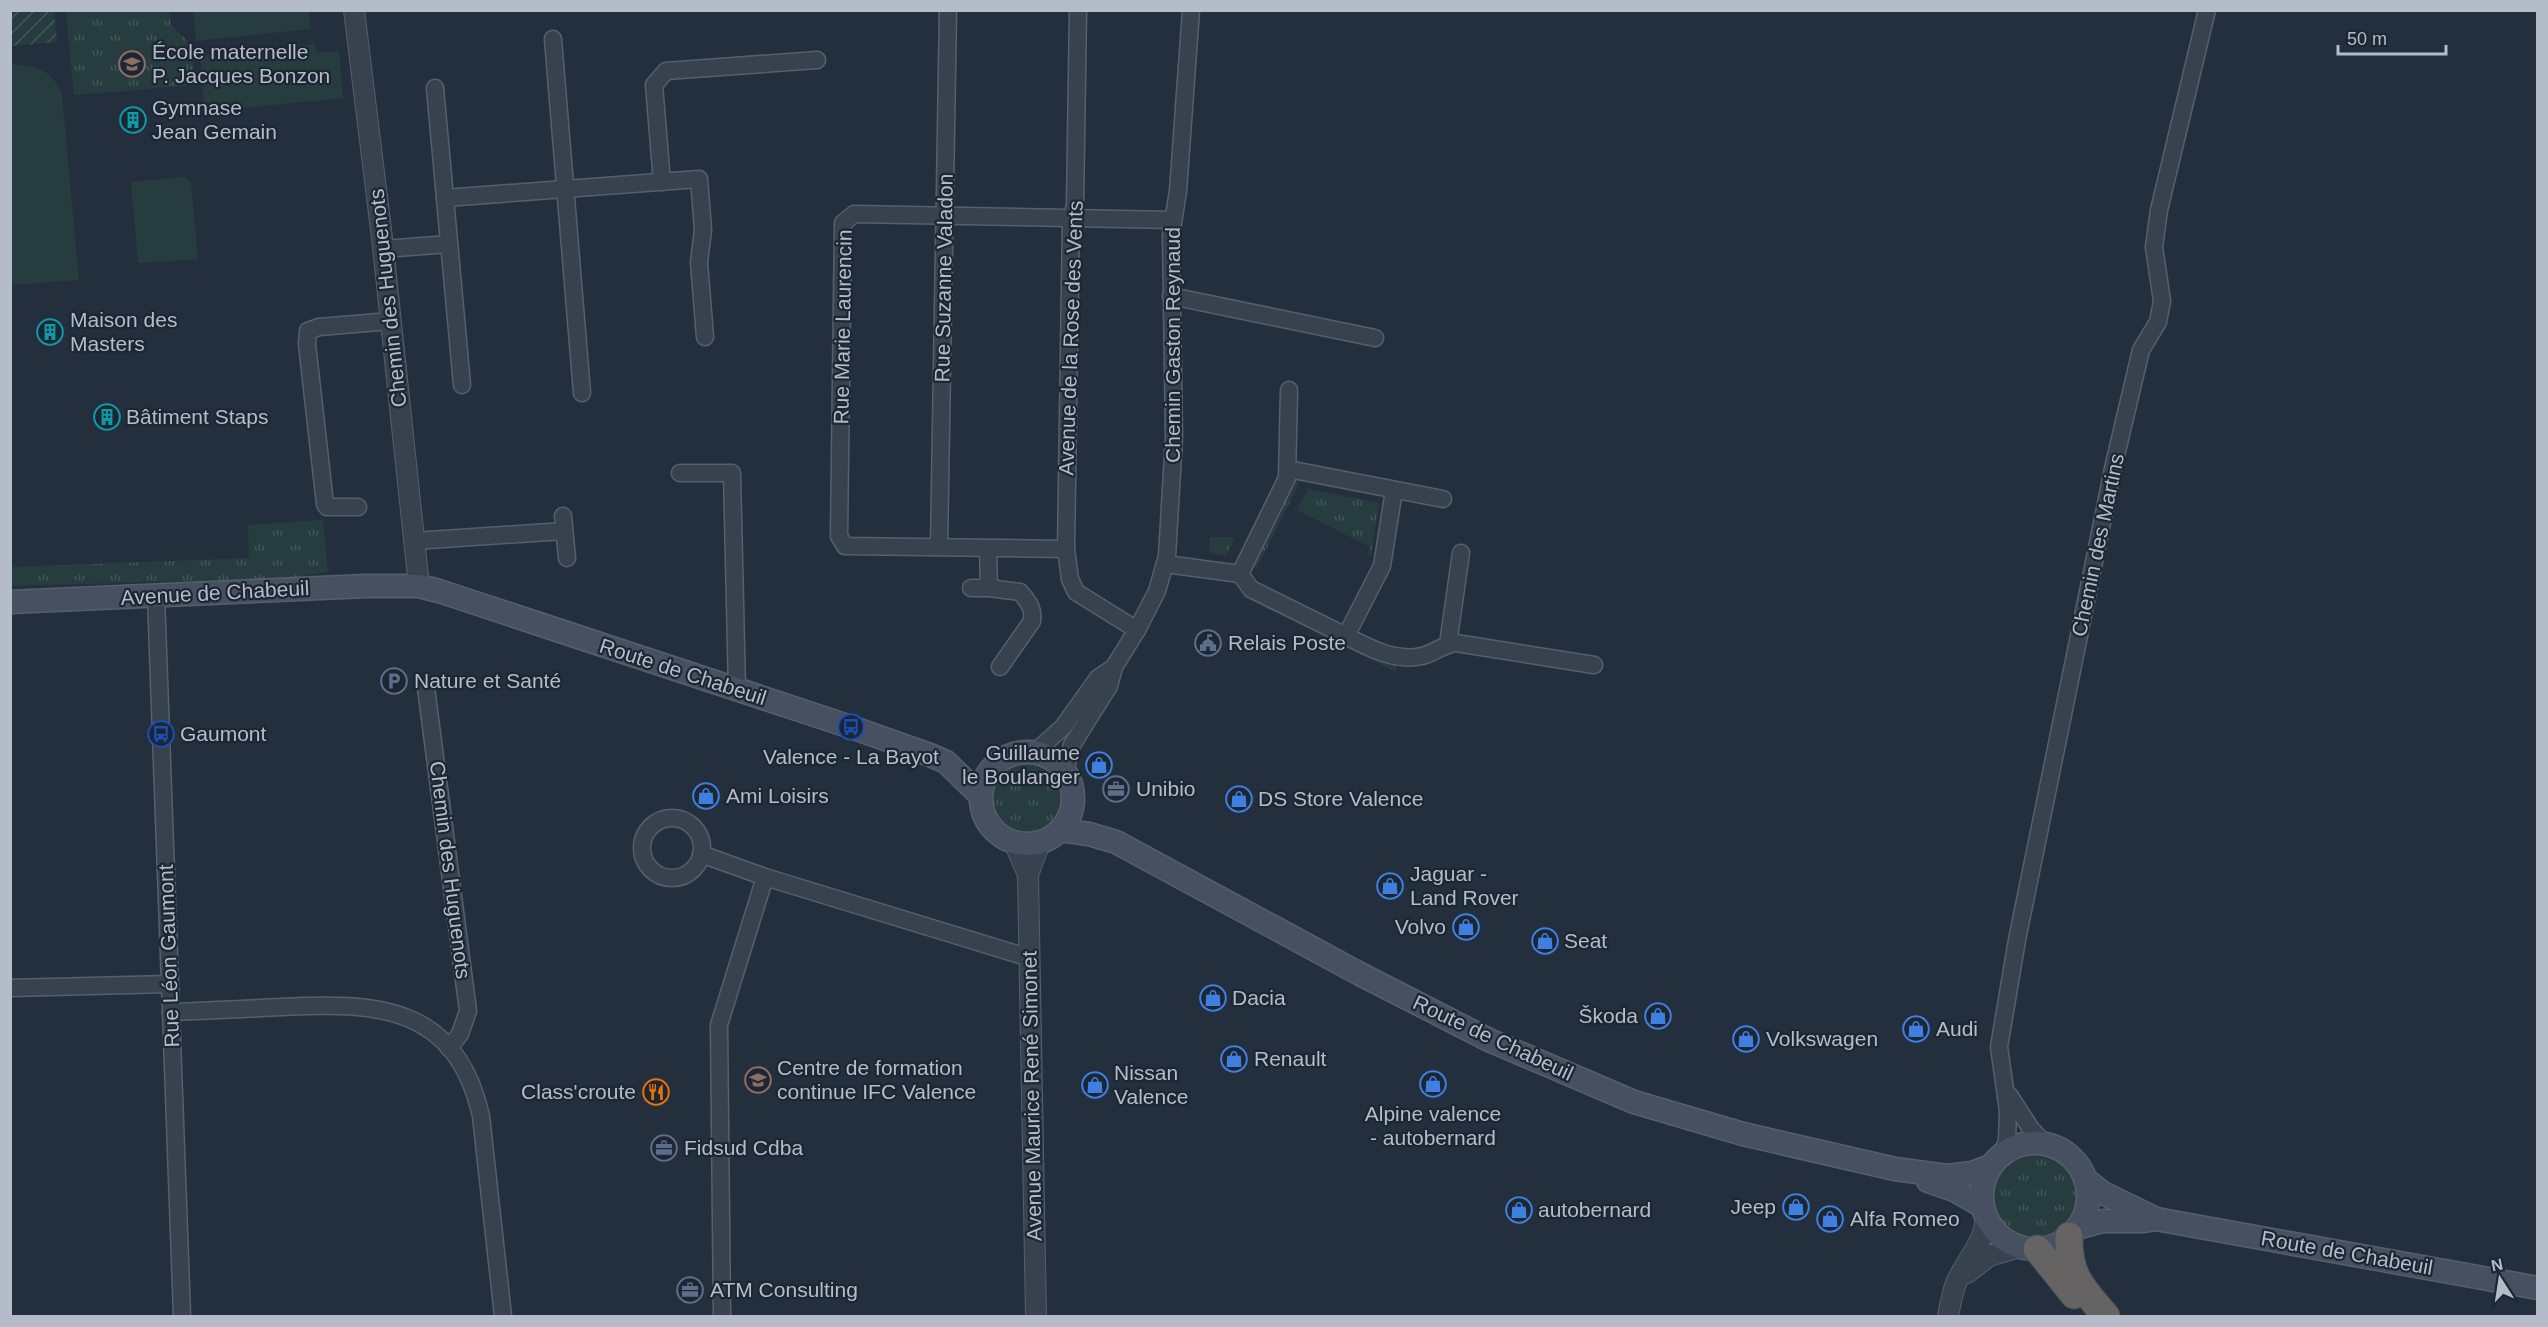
<svg xmlns="http://www.w3.org/2000/svg" width="2548" height="1327" font-family="Arial,sans-serif">
	<style>
		.grass { fill: url(#grass-tufts) }
		.park { fill: #263c3f }
		.garden { fill: url(#garden-furrows) }
		.lines { fill: none; stroke-linecap: round; stroke-linejoin: round }
		.minor-casing { stroke: #565f6c; stroke-width: 19 }
		.tertiary-casing { stroke: #565f6c; stroke-width: 22 }
		.secondary-casing { stroke: #565f6c; stroke-width: 25 }
		.trunk-casing { stroke: #434c59; stroke-width: 29 }
		.minor { stroke: #38414e; stroke-width: 16 }
		.tertiary { stroke: #38414e; stroke-width: 20 }
		.secondary { stroke: #465061; stroke-width: 22 }
		.trunk { stroke: #656462; stroke-width: 27 }
		.labels { text-anchor: middle; stroke-width: 4.5; stroke-linejoin: round; paint-order: stroke }
		.poi-label { font-size: 21px; fill: #b4bcc9; stroke: #1d2633; text-anchor: start }
		.street-label { font-size: 21px; fill: #b4bcc9; stroke: #1d2633 }
	</style>
	<defs>
		<pattern id="grass-tufts" width="24" height="20" patternUnits="userSpaceOnUse" patternTransform="scale(1.5)"><rect width="24" height="20" fill="#263c3f"/><path d="M3 7l-1-3M5 7V3M7 7l1-3M15 17l-1-3M17 17v-4M19 17l1-3" fill="none" stroke="#435659"/></pattern>
		<pattern id="garden-furrows" width="10" height="10" patternUnits="userSpaceOnUse" patternTransform="scale(1.5)"><rect width="10" height="10" fill="#263c3f"/><path d="M-1 1l2-2M0 10L10 0M9 11l2-2" fill="none" stroke="#435659"/></pattern>
	</defs>
	<rect width="100%" height="100%" fill="#242f3e"/>
	<g class="grass">
		<path d="M66 11H169L171 25 191 44 195 85 74 95Z"/>
		<path d="M1299 480 1298 486 1257 568 1252 565 1293 484Z"/>
		<path d="M1308 489 1379 503 1371 556 1367 554 1370 547 1297 510Z"/>
		<path d="M323 520 328 572 291 578 11 586V567L249 558 248 525Z"/>
		<path d="M1210 537H1235L1226 556 1209 552Z"/>
		<path d="M1249 595 1397 663 1396 672 1242 596Z"/>
		<circle cx="1026" cy="797" r="38"/>
		<circle cx="2035" cy="1195" r="42"/>
	</g>
	<g class="park">
		<path d="M193 11H309L311 29 196 41Z"/>
		<path d="M315 44 316 53 339 51 343 98 205 112 200 56Z"/>
		<path d="M11 64C35 66 51 68 62 94L79 280 11 285Z"/>
		<path d="M184 177 191 183 198 259 138 263 131 182Z"/>
	</g>
	<path class="garden" d="M11 10 54 11 57 42 11 46Z"/>
	<g class="lines">
		<g class="minor-casing">
			<g id="minor">
				<path d="M1078 10 1075 206 1071 219 1066 549 1070 579 1076 592 1137 630"/>
				<path d="M553 39 582 393"/>
				<path d="M435 88 462 385"/>
				<path d="M662 182 654 85 666 71 817 60"/>
				<path d="M445 198 699 179 703 230 699 262 705 337"/>
				<path d="M384 249 449 244"/>
				<path d="M1171 296 1375 338"/>
				<path d="M1288 469 1443 499"/>
				<path d="M680 473H732L737 690"/>
				<path d="M358 507H327L325 504 307 344 308 331 319 327 391 321"/>
				<path d="M563 516 567 558"/>
				<path d="M414 541 564 531"/>
				<path d="M939 546 948 10"/>
				<path d="M988 548 989 588 1020 592C1028 601 1034 609 1032 621L1000 667"/>
				<path d="M1066 549 845 546 839 536 843 223 854 214 1173 220"/>
				<path d="M1166 564 1240 574 1287 478 1289 390"/>
				<path d="M1240 574 1251 589 1346 636 1382 566 1394 490"/>
				<path d="M971 588H989"/>
				<path d="M156 596 182 1316"/>
				<path d="M1346 636C1370 648 1394 662 1422 656 1434 653 1444 644 1456 643L1594 665"/>
				<path d="M1448 644 1461 553"/>
				<path d="M426 688 468 1011 460 1034 449 1048"/>
				<path d="M1035 752 1063 727 1098 678 1114 667"/>
				<path d="M1065 771 1072 745 1109 686 1114 667 1137 630 1157 591 1167 556 1174 438 1171 236 1178 191 1191 10"/>
				<circle cx="672" cy="848" r="30"/>
				<path d="M701 854 765 877 1030 958"/>
				<path d="M10 988 170 984"/>
				<path d="M171 1012C208 1011 244 1009 281 1007 377 1002 456 1005 481 1116L503 1316"/>
				<path d="M2009 1095 2031 1129 2044 1143"/>
				<path d="M2002 1154 2007 1141 2008 1111 1999 1047 2017 940 2114 464 2141 350 2158 322 2162 301 2154 247 2159 210 2207 10"/>
				<path d="M722 1316 719 1025 765 877"/>
			</g>
		</g>
		<g class="tertiary-casing">
			<g id="tertiary">
				<path d="M354 10 382 238 419 586"/>
				<path d="M1014 842 1028 875 1036 1316"/>
				<path d="M1028 875 1040 842"/>
				<path d="M1967 1273 1989 1256 2020 1247"/>
				<path d="M1948 1316C1950 1306 1952 1294 1956 1283 1966 1260 1984 1244 1986 1218"/>
			</g>
		</g>
		<g class="secondary-casing">
			<g id="secondary">
				<path d="M10 602 366 586H419L439 591 851 727 930 755 946 762 980 795"/>
				<circle cx="1027" cy="798" r="46"/>
				<path d="M1060 830 1089 834 1116 842 1360 974 1489 1040 1634 1102 1743 1134 1895 1169 1947 1176 1972 1173 1991 1166"/>
				<circle cx="2035" cy="1196" r="53"/>
				<path d="M2085 1179 2103 1193 2156 1219"/>
				<path d="M1928 1181 1954 1190 1982 1206"/>
				<path d="M2077 1228 2103 1221H2144L2156 1219 2538 1288"/>
			</g>
		</g>
		<g class="trunk-casing">
			<g id="trunk">
				<path d="M2069 1236C2068 1275 2082 1288 2106 1316"/>
				<path d="M2037 1249 2074 1295"/>
			</g>
		</g>
		<use href="#minor" class="minor"/>
		<use href="#tertiary" class="tertiary"/>
		<use href="#secondary" class="secondary"/>
		<use href="#trunk" class="trunk"/>
	</g>
	<defs>
		<g id="school-ring" transform="scale(1.35)"><circle r="9.5" fill="#1d2633" stroke="#8d6e63" stroke-width="1.5"/><path d="M0-5L7-2L0 1L-7-2ZM-4 1L0 2.5L4 1V4Q0 6-4 4Z" fill="#8d6e63"/></g>
		<g id="building-ring" transform="scale(1.35)"><circle r="9.5" fill="#1d2633" stroke="#0f9aa8" stroke-width="1.5"/><path d="M-4-6H4V6H1V3H-1V6H-4ZM-2.5-4.3h1.7v1.8h-1.7ZM.8-4.3h1.7v1.8H.8ZM-2.5-1h1.7V.8h-1.7ZM.8-1h1.7V.8H.8Z" fill="#0f9aa8"/></g>
		<g id="civic-ring" transform="scale(1.35)"><circle r="9.5" fill="#1d2633" stroke="#5c6f8a" stroke-width="1.5"/><path d="M-.6-6.5H3V-4.5H.6V-3L4-1V1h2V6H-6V1h2V-1L-.6-3ZM-1.2 2.5V6h2.4V2.5Z" fill="#5c6f8a"/></g>
		<g id="parking-ring" transform="scale(1.35)"><circle r="9.5" fill="#1d2633" stroke="#5c6f8a" stroke-width="1.5"/><path d="M-3.5-5.5H1a3.5 3.5 0 0 1 0 7H-1V5.5H-3.5ZM-1-3.4V-.6H.8a1.4 1.4 0 0 0 0-2.8Z" fill="#5c6f8a"/></g>
		<g id="bus-ring" transform="scale(1.35)"><circle r="9.5" fill="#1d2633" stroke="#1a4fb4" stroke-width="1.5"/><path d="M-5-6H5V4H4V6H2V4H-2V6H-4V4H-5ZM-3.5-4V0h7V-4ZM-3.5 1.2v1.5H-2V1.2ZM2 1.2v1.5H3.5V1.2Z" fill="#1a4fb4"/></g>
		<g id="shop-ring" transform="scale(1.35)"><circle r="9.5" fill="#1d2633" stroke="#3f7fe0" stroke-width="1.5"/><path d="M-5-2.5h2.3a2.7 3.5 0 0 1 5.4 0H5L5.5 6h-11ZM-1.5-2.5h3a1.5 2.3 0 0 0-3 0Z" fill="#3f7fe0"/></g>
		<g id="office-ring" transform="scale(1.35)"><circle r="9.5" fill="#1d2633" stroke="#5c6f8a" stroke-width="1.5"/><path d="M-6-3h4V-5.5h4V-3h4V5H-6ZM-1-4.5V-3h2v-1.5ZM-6 0V1H6V0Z" fill="#5c6f8a"/></g>
		<g id="university-ring" transform="scale(1.35)"><circle r="9.5" fill="#1d2633" stroke="#8d6e63" stroke-width="1.5"/><path d="M0-5L7-2L0 1L-7-2ZM-4 1L0 2.5L4 1V4Q0 6-4 4Z" fill="#8d6e63"/></g>
		<g id="restaurant-ring" transform="scale(1.35)"><circle r="9.5" fill="#1d2633" stroke="#e8710a" stroke-width="1.5"/><path d="M-5-6h1v4h1v-4h1v4h1v-4h1v5L-1.5 .5V6h-2V.5L-5-1ZM5-6V6H3V1.5H1.5Q1.5-4 5-6Z" fill="#e8710a"/></g>
	</defs>
	<g fill-rule="evenodd">
		<use href="#school-ring" x="132" y="64"/>
		<use href="#building-ring" x="133" y="120"/>
		<use href="#building-ring" x="50" y="332"/>
		<use href="#building-ring" x="107" y="417"/>
		<use href="#civic-ring" x="1208" y="643"/>
		<use href="#parking-ring" x="394" y="681"/>
		<use href="#bus-ring" x="851" y="727"/>
		<use href="#bus-ring" x="161" y="734"/>
		<use href="#shop-ring" x="1099" y="765"/>
		<use href="#office-ring" x="1116" y="789"/>
		<use href="#shop-ring" x="706" y="796"/>
		<use href="#shop-ring" x="1239" y="799"/>
		<use href="#shop-ring" x="1390" y="886"/>
		<use href="#shop-ring" x="1466" y="927"/>
		<use href="#shop-ring" x="1545" y="941"/>
		<use href="#shop-ring" x="1213" y="998"/>
		<use href="#shop-ring" x="1658" y="1016"/>
		<use href="#shop-ring" x="1916" y="1029"/>
		<use href="#shop-ring" x="1746" y="1039"/>
		<use href="#shop-ring" x="1234" y="1059"/>
		<use href="#university-ring" x="758" y="1080"/>
		<use href="#shop-ring" x="1433" y="1084"/>
		<use href="#shop-ring" x="1095" y="1085"/>
		<use href="#restaurant-ring" x="656" y="1092"/>
		<use href="#office-ring" x="664" y="1148"/>
		<use href="#shop-ring" x="1796" y="1207"/>
		<use href="#shop-ring" x="1519" y="1210"/>
		<use href="#shop-ring" x="1830" y="1219"/>
		<use href="#office-ring" x="690" y="1290"/>
	</g>
	<g class="labels">
		<g class="poi-label">
			<text x="152" y="59">École maternelle<tspan x="152" dy="24">P. Jacques Bonzon</tspan></text>
			<text x="152" y="115">Gymnase<tspan x="152" dy="24">Jean Gemain</tspan></text>
			<text x="70" y="327">Maison des<tspan x="70" dy="24">Masters</tspan></text>
			<text x="126" y="424">Bâtiment Staps</text>
			<text x="1228" y="650">Relais Poste</text>
			<text x="414" y="688">Nature et Santé</text>
			<text x="180" y="741">Gaumont</text>
			<text x="1080" y="760" text-anchor="end">Guillaume<tspan x="1080" dy="24">le Boulanger</tspan></text>
			<text x="851" y="764" text-anchor="middle">Valence - La Bayot</text>
			<text x="1136" y="796">Unibio</text>
			<text x="726" y="803">Ami Loisirs</text>
			<text x="1258" y="806">DS Store Valence</text>
			<text x="1410" y="881">Jaguar -<tspan x="1410" dy="24">Land Rover</tspan></text>
			<text x="1446" y="934" text-anchor="end">Volvo</text>
			<text x="1564" y="948">Seat</text>
			<text x="1232" y="1005">Dacia</text>
			<text x="1638" y="1023" text-anchor="end">Škoda</text>
			<text x="1936" y="1036">Audi</text>
			<text x="1766" y="1046">Volkswagen</text>
			<text x="1254" y="1066">Renault</text>
			<text x="777" y="1075">Centre de formation<tspan x="777" dy="24">continue IFC Valence</tspan></text>
			<text x="1114" y="1080">Nissan<tspan x="1114" dy="24">Valence</tspan></text>
			<text x="636" y="1099" text-anchor="end">Class'croute</text>
			<text x="1433" y="1121" text-anchor="middle">Alpine valence<tspan x="1433" dy="24">- autobernard</tspan></text>
			<text x="684" y="1155">Fidsud Cdba</text>
			<text x="1776" y="1214" text-anchor="end">Jeep</text>
			<text x="1538" y="1217">autobernard</text>
			<text x="1850" y="1226">Alfa Romeo</text>
			<text x="710" y="1297">ATM Consulting</text>
		</g>
		<g class="street-label">
			<text transform="translate(944 278) rotate(-89)" y="7">Rue Suzanne Valadon</text>
			<text transform="translate(388 298) rotate(-96)" y="7">Chemin des Huguenots</text>
			<text transform="translate(843 327) rotate(-89)" y="7">Rue Marie Laurencin</text>
			<text transform="translate(1071 338) rotate(-88)" y="7">Avenue de la Rose des Vents</text>
			<text transform="translate(1173 345) rotate(-90)" y="7">Chemin Gaston Reynaud</text>
			<text transform="translate(2098 545) rotate(-78)" y="7">Chemin des Martins</text>
			<text transform="translate(215 593) rotate(-3)" y="7">Avenue de Chabeuil</text>
			<text transform="translate(683 672) rotate(18)" y="7">Route de Chabeuil</text>
			<text transform="translate(450 870) rotate(83)" y="7">Chemin des Huguenots</text>
			<text transform="translate(169 956) rotate(-92)" y="7">Rue Léon Gaumont</text>
			<text transform="translate(1493 1038) rotate(25)" y="7">Route de Chabeuil</text>
			<text transform="translate(1032 1096) rotate(-91)" y="7">Avenue Maurice René Simonet</text>
			<text transform="translate(2347 1253) rotate(10)" y="7">Route de Chabeuil</text>
		</g>
	</g>
	<rect width="2548" height="1327" fill="none" stroke="#b4bcc9" stroke-width="24"/>
	<g transform="translate(2500 1279) rotate(348)" stroke="#1d2633" stroke-width="4.5" paint-order="stroke">
	<path d="M0-4.5L10 22L0 15L-10 22Z" fill="#b4bcc9"/>
	<text y="-9" font-size="16" font-weight="bold" text-anchor="middle" fill="#b4bcc9">N</text>
	</g>
	<path d="M2338 45v9h108v-9" fill="none" stroke="#b4bcc9" stroke-width="3"/>
	<text x="2347" y="45" font-size="18" fill="#b4bcc9" stroke="#1d2633" stroke-width="4.5" paint-order="stroke">50 m</text>
</svg>
